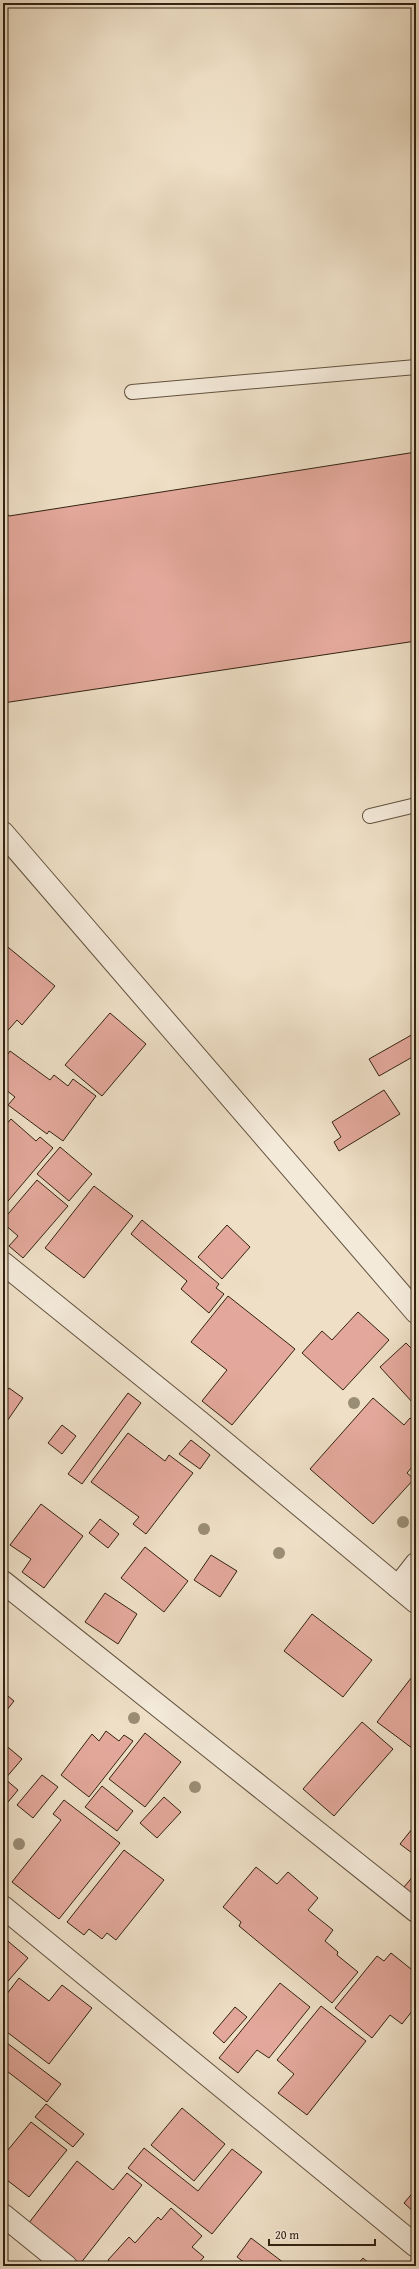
<svg xmlns="http://www.w3.org/2000/svg" width="419" height="2269" font-family="'Gentium Book Plus',serif">
	<style>
		.building { fill: #e3a89b; stroke: #332312 }
		.lines { fill: none; stroke-linecap: round; stroke-linejoin: round }
		.service-casing { stroke: #62523f; stroke-width: 16 }
		.minor-casing { stroke: #62523f; stroke-width: 24 }
		.service { stroke: #f4eada; stroke-width: 14 }
		.minor { stroke: #f4eada; stroke-width: 22 }
		.tree { fill: #9a8d75 }
	</style>
	<rect width="100%" height="100%" fill="#eedfc6"/>
	<filter id="stains"><feTurbulence type="fractalNoise" baseFrequency=".005" numOctaves="4"/><feColorMatrix values="0 0 0 0 .2 0 0 0 0 .09 0 0 0 0 .02 0 0 0 .5 -.17"/></filter>
	<radialGradient id="worn" r=".72"><stop offset=".6" stop-color="#630" stop-opacity="0"/><stop offset="1" stop-color="#630" stop-opacity=".3"/></radialGradient>
	<g class="building">
		<path d="M416 452V641L3 703V508L9 516Z"/>
		<path d="M3 943 55 986 22 1025 17 1020 3 1036Z"/>
		<path d="M110 1013 146 1044 102 1096 65 1065Z"/>
		<path d="M415 1033 416 1055 379 1076 369 1059Z"/>
		<path d="M10 1051 50 1080 54 1075 68 1086 73 1079 96 1096 63 1141 49 1131 47 1134 8 1105 15 1097 6 1090 3 1094V1061Z"/>
		<path d="M384 1090 400 1114 339 1151 334 1142 341 1137 332 1122Z"/>
		<path d="M11 1119 36 1141 40 1137 53 1148 3 1207V1128Z"/>
		<path d="M60 1147 92 1174 69 1201 37 1174Z"/>
		<path d="M37 1180 68 1206 23 1258 9 1246 18 1236 3 1223V1220Z"/>
		<path d="M94 1186 133 1216 84 1278 45 1248Z"/>
		<path d="M142 1220 219 1284 216 1288 224 1294 209 1313 181 1289 187 1281 131 1234Z"/>
		<path d="M227 1225 250 1247 222 1279 198 1257Z"/>
		<path d="M228 1296 295 1349 232 1425 202 1401 227 1370 191 1342Z"/>
		<path d="M358 1312 389 1340 343 1390 302 1353 322 1331 332 1340Z"/>
		<path d="M406 1343 416 1353V1399L413 1403 380 1367Z"/>
		<path d="M9 1388 23 1398 3 1427V1396Z"/>
		<path d="M128 1393 141 1403 82 1484 68 1474Z"/>
		<path d="M373 1398 404 1425 410 1418 416 1423V1462L407 1473 414 1479 373 1524 310 1469Z"/>
		<path d="M62 1425 76 1436 62 1454 48 1443Z"/>
		<path d="M128 1433 165 1461 169 1455 193 1473 146 1534 133 1524 139 1517 91 1482Z"/>
		<path d="M191 1440 210 1455 200 1469 179 1454Z"/>
		<path d="M41 1504 83 1536 44 1588 22 1572 31 1559 10 1545Z"/>
		<path d="M100 1519 119 1534 108 1548 89 1533Z"/>
		<path d="M145 1547 188 1581 164 1612 121 1578Z"/>
		<path d="M211 1555 237 1571 220 1597 194 1580Z"/>
		<path d="M105 1593 137 1614 118 1644 85 1622Z"/>
		<path d="M312 1614 372 1660 343 1697 284 1651Z"/>
		<path d="M415 1673H416V1751L377 1722Z"/>
		<path d="M3 1692 14 1701 3 1715Z"/>
		<path d="M362 1722 393 1749 334 1816 303 1789Z"/>
		<path d="M106 1731 119 1741 124 1735 133 1741 89 1797 61 1775 92 1734 99 1741Z"/>
		<path d="M145 1733 181 1762 145 1807 109 1779Z"/>
		<path d="M3 1743 22 1759 5 1779 18 1790 3 1808Z"/>
		<path d="M42 1775 58 1787 33 1818 17 1805Z"/>
		<path d="M102 1786 133 1811 117 1831 85 1807Z"/>
		<path d="M164 1797 181 1812 157 1838 140 1823Z"/>
		<path d="M64 1800 120 1843 59 1919 12 1882 61 1820 53 1814Z"/>
		<path d="M416 1824V1856L400 1844Z"/>
		<path d="M124 1850 164 1880 116 1940 107 1933 102 1939 89 1929 84 1935 67 1922Z"/>
		<path d="M256 1867 277 1884 288 1872 318 1898 308 1910 333 1930 325 1941 338 1952 337 1955 358 1972 332 2003 239 1926 241 1922 223 1907Z"/>
		<path d="M415 1874 416 1875V1897L404 1887Z"/>
		<path d="M3 1937 28 1958 3 1987Z"/>
		<path d="M391 1953 416 1973V2006L402 2024 390 2015 372 2038 335 2008 377 1956 384 1961Z"/>
		<path d="M19 1978 49 2001 62 1985 92 2008 49 2064 3 2029V1999Z"/>
		<path d="M280 1983 310 2007 269 2058 257 2050 238 2073 219 2058Z"/>
		<path d="M321 2006 366 2041 307 2115 278 2093 294 2074 277 2060Z"/>
		<path d="M235 2007 247 2017 224 2043 213 2033Z"/>
		<path d="M3 2040 61 2084 47 2102 3 2068Z"/>
		<path d="M46 2104 84 2134 73 2147 35 2117Z"/>
		<path d="M182 2108 225 2144 194 2181 151 2145Z"/>
		<path d="M31 2122 67 2150 29 2197 3 2177V2156Z"/>
		<path d="M144 2148 198 2191 232 2149 262 2172 212 2234 128 2168Z"/>
		<path d="M77 2161 113 2190 127 2173 142 2185 80 2264 28 2224Z"/>
		<path d="M416 2189V2214L404 2203Z"/>
		<path d="M171 2208 202 2236 192 2247 204 2257 196 2266H115L108 2260 129 2237 135 2243 158 2217 161 2220Z"/>
		<path d="M251 2238 288 2266H249L237 2257Z"/>
		<path d="M363 2258 372 2266H356Z"/>
	</g>
	<g class="lines">
		<g class="service-casing">
			<g id="service">
				<path d="M132 392 416 367"/>
				<path d="M370 816 416 805"/>
			</g>
		</g>
		<g class="minor-casing">
			<g id="minor">
				<path d="M3 833 416 1312"/>
				<path d="M3 1263 201 1423 416 1602"/>
				<path d="M3 1582 416 1911"/>
				<path d="M398 1587 416 1564"/>
				<path d="M3 1907 416 2246"/>
				<path d="M3 2215 66 2266"/>
			</g>
		</g>
		<use href="#service" class="service"/>
		<use href="#minor" class="minor"/>
	</g>
	<g class="tree">
		<circle cx="354" cy="1403" r="6"/>
		<circle cx="403" cy="1522" r="6"/>
		<circle cx="204" cy="1529" r="6"/>
		<circle cx="279" cy="1553" r="6"/>
		<circle cx="134" cy="1718" r="6"/>
		<circle cx="195" cy="1787" r="6"/>
		<circle cx="19" cy="1844" r="6"/>
	</g>
	<rect width="419" height="2269" fill="none" stroke="#eedfc6" stroke-width="16"/>
	<rect x="4" y="4" width="411" height="2261" fill="none" stroke="#332312" stroke-width="2"/>
	<rect x="8" y="8" width="403" height="2253" fill="none" stroke="#332312"/>
	<path d="M269 2239v6h106v-6" fill="none" stroke="#332312" stroke-width="2"/>
	<text x="275" y="2239" font-size="12" fill="#332312" stroke="#f4eada" stroke-width="3" paint-order="stroke">20 m</text>
	<rect width="100%" height="100%" filter="url(#stains)"/>
	<rect width="100%" height="100%" fill="url(#worn)"/>
</svg>
